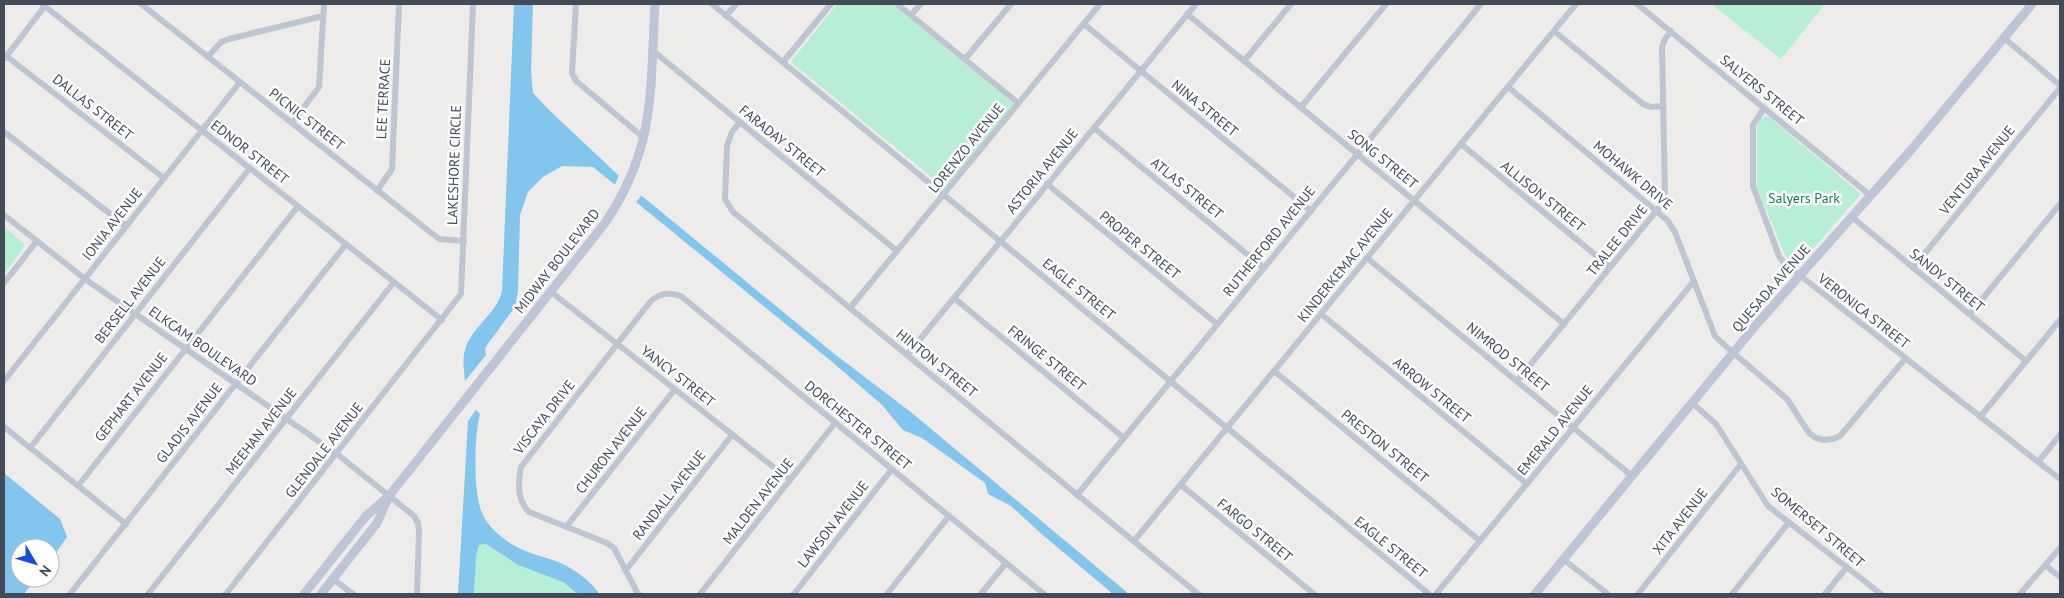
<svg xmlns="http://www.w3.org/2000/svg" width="2064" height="598" font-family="'PT Sans',sans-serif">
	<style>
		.green { fill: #b6efd5 }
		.water { fill: #82c6ee }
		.pier { fill: #eeeceb }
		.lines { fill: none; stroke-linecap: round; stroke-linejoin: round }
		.street { stroke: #bec5d2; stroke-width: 6 }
		.secondary { stroke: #bdc5d6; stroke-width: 9 }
		.labels { text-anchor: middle; stroke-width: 5; stroke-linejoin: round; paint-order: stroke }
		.street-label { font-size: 14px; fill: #434b59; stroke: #fff }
		.park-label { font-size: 14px; fill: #137b58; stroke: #fff }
	</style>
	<rect width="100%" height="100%" fill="#eeeceb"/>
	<g class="green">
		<path d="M837 4H892L1014 104 945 188 791 62Z"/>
		<path d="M1711 4H1825L1781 59Z"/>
		<path d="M1765 117H1769L1861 194 1797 267 1785 255 1757 188V127L1760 119Z"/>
		<path d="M4 226 24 244 23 249 4 274Z"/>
		<path d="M485 544 518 565 563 582 578 594H474L476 556 479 545Z"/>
	</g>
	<g class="water">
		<path d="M514 4H533L531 72 533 93 550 111 631 187 832 352 912 413 1129 594H1113L1045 537 1011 506 988 494 985 483 922 438 903 430 881 404 831 361 593 167 562 166 543 177 528 192 520 215 518 291 515 307 485 348 486 355 465 381C464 371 462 360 465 350 471 327 497 314 502 291Z"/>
		<path d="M476 410 480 414C474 437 473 492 482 513 488 528 507 543 521 549 533 555 546 557 558 562 570 566 594 583 599 594H578L563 582 518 565 486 544 479 545 476 556 474 594H458L468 421Z"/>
		<path d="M4 473 60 519 67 537 50 561V548H20V578H36L24 594H4Z"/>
	</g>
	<path class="pier" d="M620 173 643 193 635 204 614 187Z"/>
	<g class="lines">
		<g class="street">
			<path d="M42 4 442 320"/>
			<path d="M141 4 439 239 464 241"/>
			<path d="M576 4 572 73 576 81 644 138"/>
			<path d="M712 4 1429 594"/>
			<path d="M897 4 1018 103"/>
			<path d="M1637 4 1871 196"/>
			<path d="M1187 14 1564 324"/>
			<path d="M911 15 921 4"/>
			<path d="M726 16 736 4"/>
			<path d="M1084 24 1311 211"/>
			<path d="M1554 31 1643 104 1651 107 1663 106"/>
			<path d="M2004 38 2060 85"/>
			<path d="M652 50 897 251"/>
			<path d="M6 56 164 178"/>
			<path d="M208 57 221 42 229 39 323 16"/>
			<path d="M5 58 45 6"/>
			<path d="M965 59 1011 4"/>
			<path d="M1244 61 1291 4"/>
			<path d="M783 62 831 4"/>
			<path d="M1508 87 1667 220 1675 232 1715 336 1721 342 1787 399 1809 433 1816 438 1824 440 1833 439 1840 436 1905 359"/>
			<path d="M1301 107 1386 4"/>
			<path d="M1764 108 1753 125V186L1779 256 1784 263 2060 479"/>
			<path d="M740 122 732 132 727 146 725 199 733 212 1198 594"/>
			<path d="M292 123 319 87 324 4"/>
			<path d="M1094 128 1264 268"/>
			<path d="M4 132 126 226"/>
			<path d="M1461 144 1610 267"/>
			<path d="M1047 184 1217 324"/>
			<path d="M377 191 392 169 399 4"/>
			<path d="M4 215 85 279 337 454 414 516 418 523 419 532 417 594"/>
			<path d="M1852 217 2026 361"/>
			<path d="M1367 258 1632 476"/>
			<path d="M1913 268 2060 88"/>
			<path d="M4 283 37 241"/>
			<path d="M550 291 790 480"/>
			<path d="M954 298 1124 438"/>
			<path d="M850 308 1100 4"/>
			<path d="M1321 314 1527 484"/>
			<path d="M1970 314 2060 204"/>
			<path d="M907 355 1196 4"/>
			<path d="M1274 371 1480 541"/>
			<path d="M4 381 240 82"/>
			<path d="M1517 381 1662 204 1665 196 1662 47 1665 39 1671 31"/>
			<path d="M1692 403 1716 424 1768 506 1881 594"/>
			<path d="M1980 417 2060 320"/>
			<path d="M4 427 126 524"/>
			<path d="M30 448 250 168"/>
			<path d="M2038 462 2060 435"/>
			<path d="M1181 485 1314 594"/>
			<path d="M78 486 298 206"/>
			<path d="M1077 495 1481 4"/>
			<path d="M566 527 675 389"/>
			<path d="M1134 541 1576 4"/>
			<path d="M1563 559 1608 594"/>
			<path d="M2045 565 2060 577"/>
			<path d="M626 570 732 435"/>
			<path d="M333 579 353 594"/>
			<path d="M70 594 346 244"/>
			<path d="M148 594 394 282"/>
			<path d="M226 594 461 294 473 4"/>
			<path d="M638 594 614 548 607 543 529 512C517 500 518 483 521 467L650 302C660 293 668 292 681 296L1044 594"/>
			<path d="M700 594 835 423"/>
			<path d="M794 594 892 469"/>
			<path d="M887 594 949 516"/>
			<path d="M981 594 1006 563"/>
			<path d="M1436 594 1694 281"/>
			<path d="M1638 594 1741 464"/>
			<path d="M1732 594 1789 522"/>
			<path d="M1825 594 1847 567"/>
			<path d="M2020 594 2060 548"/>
		</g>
		<g class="secondary">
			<path d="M304 594 366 516 389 496 605 223C656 148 650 90 655 4"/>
			<path d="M321 594 377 523 389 496"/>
			<path d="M1535 594 1756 325 1911 150 2032 4"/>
		</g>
	</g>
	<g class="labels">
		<g class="street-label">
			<text transform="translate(1762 90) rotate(39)" y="5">SALYERS STREET</text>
			<text transform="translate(383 99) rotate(-87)" y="5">LEE TERRACE</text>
			<text transform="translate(93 107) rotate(38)" y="5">DALLAS STREET</text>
			<text transform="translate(1205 108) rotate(39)" y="5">NINA STREET</text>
			<text transform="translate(307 119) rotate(38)" y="5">PICNIC STREET</text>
			<text transform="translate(782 141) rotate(39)" y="5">FARADAY STREET</text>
			<text transform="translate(966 148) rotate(-51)" y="5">LORENZO AVENUE</text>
			<text transform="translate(250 152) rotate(38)" y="5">EDNOR STREET</text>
			<text transform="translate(1383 159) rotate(39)" y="5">SONG STREET</text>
			<text transform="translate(454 165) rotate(-88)" y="5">LAKESHORE CIRCLE</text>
			<text transform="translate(1977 170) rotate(-51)" y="5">VENTURA AVENUE</text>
			<text transform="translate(1042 171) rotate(-51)" y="5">ASTORIA AVENUE</text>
			<text transform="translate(1633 175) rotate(40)" y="5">MOHAWK DRIVE</text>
			<text transform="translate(1187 188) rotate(39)" y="5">ATLAS STREET</text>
			<text transform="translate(1543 196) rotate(39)" y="5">ALLISON STREET</text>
			<text transform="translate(112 224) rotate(-52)" y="5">IONIA AVENUE</text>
			<text transform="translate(1617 240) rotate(-51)" y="5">TRALEE DRIVE</text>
			<text transform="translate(1269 241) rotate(-51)" y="5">RUTHERFORD AVENUE</text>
			<text transform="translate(1140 245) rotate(39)" y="5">PROPER STREET</text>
			<text transform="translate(557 261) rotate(-52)" y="5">MIDWAY BOULEVARD</text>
			<text transform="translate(1345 265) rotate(-51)" y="5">KINDERKEMAC AVENUE</text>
			<text transform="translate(1947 280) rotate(39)" y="5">SANDY STREET</text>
			<text transform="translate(1771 288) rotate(-49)" y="5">QUESADA AVENUE</text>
			<text transform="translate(1079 289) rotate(39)" y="5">EAGLE STREET</text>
			<text transform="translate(130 300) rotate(-52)" y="5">BERSELL AVENUE</text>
			<text transform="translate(1864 311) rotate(38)" y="5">VERONICA STREET</text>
			<text transform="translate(203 346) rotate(35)" y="5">ELKCAM BOULEVARD</text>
			<text transform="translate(1508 357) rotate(39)" y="5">NIMROD STREET</text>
			<text transform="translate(1047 358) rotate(39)" y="5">FRINGE STREET</text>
			<text transform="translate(937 363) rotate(39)" y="5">HINTON STREET</text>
			<text transform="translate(678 376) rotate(38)" y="5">YANCY STREET</text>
			<text transform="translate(1432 390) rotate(39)" y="5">ARROW STREET</text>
			<text transform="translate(131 397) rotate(-52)" y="5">GEPHART AVENUE</text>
			<text transform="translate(544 417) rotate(-52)" y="5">VISCAYA DRIVE</text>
			<text transform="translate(189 423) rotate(-52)" y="5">GLADIS AVENUE</text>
			<text transform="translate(858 425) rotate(39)" y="5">DORCHESTER STREET</text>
			<text transform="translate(1555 430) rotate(-51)" y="5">EMERALD AVENUE</text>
			<text transform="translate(261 431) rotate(-52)" y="5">MEEHAN AVENUE</text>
			<text transform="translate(1385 446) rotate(39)" y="5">PRESTON STREET</text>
			<text transform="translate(324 450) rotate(-52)" y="5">GLENDALE AVENUE</text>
			<text transform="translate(611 450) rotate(-52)" y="5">CHURON AVENUE</text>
			<text transform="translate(669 495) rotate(-52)" y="5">RANDALL AVENUE</text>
			<text transform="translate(758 501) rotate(-52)" y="5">MALDEN AVENUE</text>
			<text transform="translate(1680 521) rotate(-52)" y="5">XITA AVENUE</text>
			<text transform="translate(833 524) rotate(-52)" y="5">LAWSON AVENUE</text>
			<text transform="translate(1818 527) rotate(40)" y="5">SOMERSET STREET</text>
			<text transform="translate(1255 530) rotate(39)" y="5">FARGO STREET</text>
			<text transform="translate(1391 547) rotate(39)" y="5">EAGLE STREET</text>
		</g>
		<g class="park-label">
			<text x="1804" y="203">Salyers Park</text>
		</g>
	</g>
	<rect width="2064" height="598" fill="none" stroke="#434b59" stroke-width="10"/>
	<g transform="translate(35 563) rotate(128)"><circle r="24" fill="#ffffff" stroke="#b4b7bd"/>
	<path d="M0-4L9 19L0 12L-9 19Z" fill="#134ce0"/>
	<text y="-8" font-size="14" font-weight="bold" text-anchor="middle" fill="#434b59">N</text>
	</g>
</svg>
